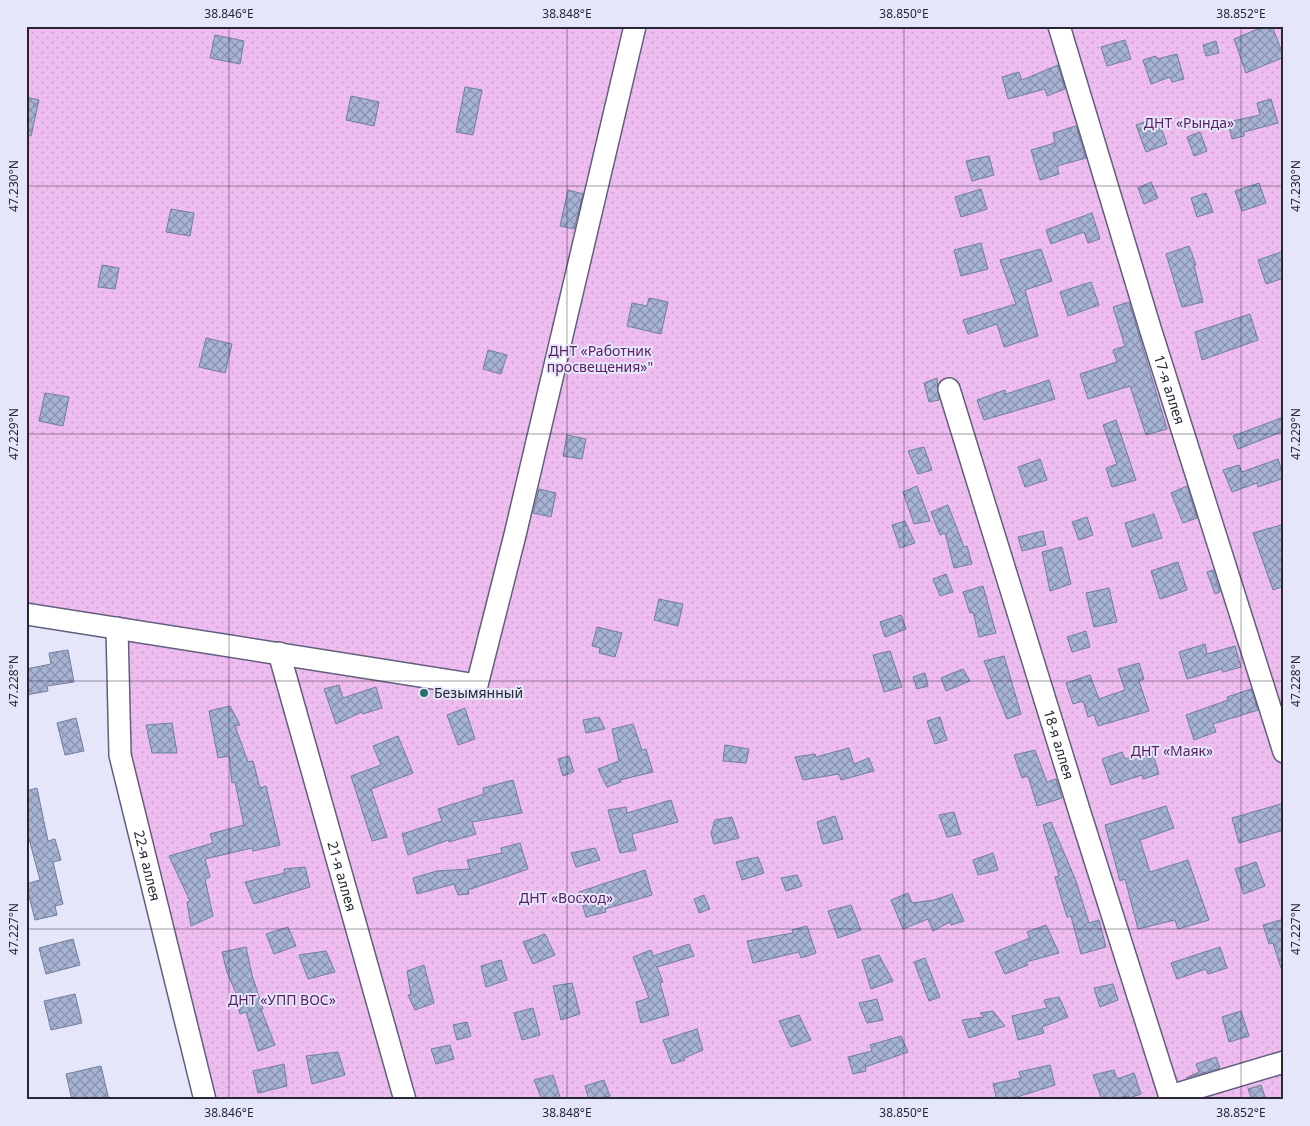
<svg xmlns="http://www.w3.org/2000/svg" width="1310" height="1126" font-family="'Noto Sans',sans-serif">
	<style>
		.green { fill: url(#green-dots) }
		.building { fill: url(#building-cross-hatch); stroke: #717e9c }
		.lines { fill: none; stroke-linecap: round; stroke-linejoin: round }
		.minor-casing { stroke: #615f7e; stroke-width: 24 }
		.minor { stroke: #fff; stroke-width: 21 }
		.ticks { fill: none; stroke: #272633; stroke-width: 1; stroke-opacity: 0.45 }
		.poi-dot { fill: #27716c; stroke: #e6e6fb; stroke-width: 2 }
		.labels { text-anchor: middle; stroke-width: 4; stroke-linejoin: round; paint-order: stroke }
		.park-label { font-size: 14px; fill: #5d2161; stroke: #e6e6fb }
		.street-label { font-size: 14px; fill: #272633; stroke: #e6e6fb }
		.poi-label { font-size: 14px; fill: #272633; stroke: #e6e6fb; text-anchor: start }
		.neatline { fill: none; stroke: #272633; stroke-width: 2 }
		.ticks-label { font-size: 12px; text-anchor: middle; fill: #272633 }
	</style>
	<defs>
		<pattern id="green-dots" width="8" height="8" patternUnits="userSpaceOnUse" patternTransform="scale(1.25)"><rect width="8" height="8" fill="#eebcef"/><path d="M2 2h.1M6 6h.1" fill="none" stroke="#cca1cd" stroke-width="1.8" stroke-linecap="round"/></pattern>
		<pattern id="building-cross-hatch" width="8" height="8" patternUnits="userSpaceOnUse" patternTransform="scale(1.25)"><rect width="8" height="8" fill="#a6b3d3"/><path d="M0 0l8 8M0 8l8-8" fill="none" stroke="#8791ac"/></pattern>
	</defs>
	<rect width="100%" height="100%" fill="#e6e6fb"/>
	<path class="green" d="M26 26H1284V1100H205L120 755 113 621 26 607Z"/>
	<g class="building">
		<path d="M1265 26H1272L1284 57 1246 73 1234 39Z"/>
		<path d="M215 35 244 41 240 64 210 58Z"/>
		<path d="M1125 40 1131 59 1107 66 1101 47Z"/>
		<path d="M1216 41 1219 53 1206 56 1203 45Z"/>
		<path d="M1177 54 1184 79 1172 82 1170 77 1151 84 1143 60 1156 56 1157 59Z"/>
		<path d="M1058 65 1065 89 1047 96 1045 89 1008 99 1002 77 1019 72 1022 80Z"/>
		<path d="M465 87 482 90 473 135 456 132Z"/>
		<path d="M351 96 379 102 374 126 346 120Z"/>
		<path d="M26 97 39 100 31 136 26 135Z"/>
		<path d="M1271 99 1278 123 1244 132V136L1232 139 1228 122 1260 115 1257 103Z"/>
		<path d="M1157 117 1167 144 1146 152 1136 125Z"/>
		<path d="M1076 126 1086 158 1057 166 1059 174 1040 180 1031 150 1055 143 1053 133Z"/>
		<path d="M1200 132 1207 151 1194 156 1187 137Z"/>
		<path d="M989 156 994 175 972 181 966 161Z"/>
		<path d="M1151 182 1158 198 1144 204 1138 188Z"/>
		<path d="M1259 183 1266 203 1242 211 1235 191Z"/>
		<path d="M981 189 987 209 961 217 955 197Z"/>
		<path d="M568 190 583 194 574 229 560 226Z"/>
		<path d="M1206 193 1213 212 1197 217 1191 198Z"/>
		<path d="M171 209 194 213 190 236 166 232Z"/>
		<path d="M1092 213 1100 239 1088 243 1084 232 1051 244 1046 230Z"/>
		<path d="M981 243 988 269 961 276 954 250Z"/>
		<path d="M1189 246 1196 265H1194L1203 302 1182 307 1166 254Z"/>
		<path d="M1041 249 1052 281 1025 290 1038 336 1004 347 997 324 968 334 963 320 1016 304 1000 260Z"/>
		<path d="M1284 251V278L1266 284 1258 260Z"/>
		<path d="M102 265 119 268 115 289 98 287Z"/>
		<path d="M1091 282 1099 305 1068 316 1060 292Z"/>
		<path d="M649 298 668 302 661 334 627 326 632 303 647 306Z"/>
		<path d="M1129 302 1167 429 1146 435 1130 386 1088 399 1080 374 1117 362 1113 350 1125 346 1113 307Z"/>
		<path d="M1250 314 1258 340 1202 360 1195 332Z"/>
		<path d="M206 338 232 344 225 373 199 367Z"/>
		<path d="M488 350 507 355 501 374 483 369Z"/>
		<path d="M937 378 939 400 929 402 924 383Z"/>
		<path d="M1049 380 1055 399 984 420 977 400 1005 390 1006 394Z"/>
		<path d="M45 393 69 397 63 426 39 421Z"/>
		<path d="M1284 417V431L1238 449 1233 436Z"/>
		<path d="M1116 420 1136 480 1112 487 1106 468 1117 464 1103 425Z"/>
		<path d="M567 435 586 439 582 459 563 456Z"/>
		<path d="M924 447 932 470 918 474 908 451Z"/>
		<path d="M1040 459 1047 480 1025 487 1018 467Z"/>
		<path d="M1278 459 1284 478 1258 487 1257 483 1232 492 1223 470 1239 465 1242 472Z"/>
		<path d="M917 486 930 521 914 524 903 492Z"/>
		<path d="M1187 486 1197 518 1183 523 1171 493Z"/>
		<path d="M539 489 556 493 551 517 533 513Z"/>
		<path d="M948 505 964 547 967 546 972 564 954 568 945 533 940 535 931 512Z"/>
		<path d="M1154 514 1162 538 1132 547 1125 523Z"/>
		<path d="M1087 517 1093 535 1079 540 1072 522Z"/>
		<path d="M905 521 915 543 900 548 892 525Z"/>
		<path d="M1281 525 1284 534V586L1273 590 1253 533Z"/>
		<path d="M1043 531 1046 545 1022 551 1018 537Z"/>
		<path d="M1062 547 1071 584 1050 591 1042 552Z"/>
		<path d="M1178 562 1187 590 1160 599 1151 571Z"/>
		<path d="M1213 570 1220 592 1215 594 1207 572Z"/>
		<path d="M946 574 953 592 940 596 933 579Z"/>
		<path d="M983 586 996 633 979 637 973 612 970 613 963 592Z"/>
		<path d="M1109 588 1117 622 1094 627 1086 593Z"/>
		<path d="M659 599 683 604 678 626 654 620Z"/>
		<path d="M901 615 906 629 885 637 880 622Z"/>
		<path d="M597 627 622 633 615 657 599 653 600 648 592 646Z"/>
		<path d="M1086 631 1090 647 1072 652 1067 637Z"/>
		<path d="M1205 644 1207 654 1235 646 1241 667 1223 672 1222 669 1187 679 1179 652Z"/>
		<path d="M68 650 74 682 47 686 48 691 26 695V669L51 664 49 653Z"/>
		<path d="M890 651 902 687 884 692 873 655Z"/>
		<path d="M1004 656 1021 714 1007 719 984 661Z"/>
		<path d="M1139 663 1144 679 1139 681 1149 711 1098 726 1094 715 1088 717 1083 701 1073 704 1066 683 1090 675 1099 699 1125 690 1118 669Z"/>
		<path d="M963 669 970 681 946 691 941 678Z"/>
		<path d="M925 673 928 686 917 689 913 677Z"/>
		<path d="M339 685 343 698 376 687 382 708 363 714 362 712 336 724 324 689Z"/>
		<path d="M1251 689 1258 710 1213 724 1216 732 1194 740 1186 715 1228 700 1227 697Z"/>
		<path d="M230 706 240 725 235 726 248 762 253 761 260 788 266 786 280 845 253 851 252 848 205 859 210 877 205 879 213 916 191 926 187 902 190 901 169 856 213 843 210 834 244 825 235 782 232 783 229 756 218 758 209 711Z"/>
		<path d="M465 708 475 739 458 745 447 715Z"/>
		<path d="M599 717 605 729 586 733 583 720Z"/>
		<path d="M940 717 947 740 935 744 927 721Z"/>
		<path d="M76 718 84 751 65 755 57 723Z"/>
		<path d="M172 723 177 753H152L146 725Z"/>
		<path d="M633 724 642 750 646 749 653 772 620 780 621 782 607 787 598 769 619 761 612 729Z"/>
		<path d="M398 736 413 773 371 789 387 837 372 841 351 776 381 765 373 746Z"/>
		<path d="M725 745 749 749 746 763 723 761Z"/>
		<path d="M849 748 854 764 869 758 874 771 841 780 839 774 803 780 795 757 815 754 816 757Z"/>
		<path d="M1035 750 1047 782 1056 779 1062 798 1037 806 1028 776 1022 778 1014 755Z"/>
		<path d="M1152 751 1159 774 1143 779 1142 775 1111 785 1102 759 1122 752 1125 759Z"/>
		<path d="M569 756 574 772 563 776 558 759Z"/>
		<path d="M513 780 522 813 472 822 476 834 449 842 448 840 408 855 402 834 442 821 438 809 484 794 483 788Z"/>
		<path d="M37 788 48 841 55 839 61 860 53 862 63 904 55 906 57 915 35 920 26 884 40 880 28 835H26V791Z"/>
		<path d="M671 800 678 822 632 834 636 850 620 853 608 810 626 807 627 813Z"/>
		<path d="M1284 803V830L1239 843 1232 818Z"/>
		<path d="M1166 806 1174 828 1140 840 1150 872 1188 860 1209 920 1178 929 1175 920 1138 929 1125 879 1120 881 1105 825Z"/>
		<path d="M954 812 961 834 947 837 939 815Z"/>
		<path d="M835 816 843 839 823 844 817 822Z"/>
		<path d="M732 817 739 838 714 844 711 833 715 820Z"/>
		<path d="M1051 822 1076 881 1089 923 1099 920 1106 947 1081 954 1071 916 1067 917 1055 877 1059 876 1043 825Z"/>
		<path d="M520 843 528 869 468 890 469 894 458 895 454 884 417 894 413 878 437 871 470 869 467 860 502 853 501 848Z"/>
		<path d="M595 848 600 860 576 867 571 853Z"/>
		<path d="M993 853 998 870 978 875 973 860Z"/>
		<path d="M758 857 764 873 742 880 736 862Z"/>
		<path d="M1256 862 1265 886 1244 894 1235 869Z"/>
		<path d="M305 867 310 887 254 904 245 882 285 873 284 869Z"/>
		<path d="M645 870 652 895 605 909 606 912 586 917 579 892Z"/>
		<path d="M797 875 802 886 786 891 781 878Z"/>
		<path d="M908 893 912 903 934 900 952 894 964 921 951 925 950 922 933 931 928 919 903 929 891 900Z"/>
		<path d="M704 895 710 909 699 913 694 899Z"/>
		<path d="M851 905 861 930 838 938 828 911Z"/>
		<path d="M1284 919V968H1281L1273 943 1269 944 1263 925Z"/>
		<path d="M1046 925 1059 953 1026 962 1028 965 1005 974 995 952 1030 938 1027 932Z"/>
		<path d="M807 926 816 953 801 958 799 952 753 963 747 941 793 933 792 930Z"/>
		<path d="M288 927 296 946 274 954 266 934Z"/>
		<path d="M545 934 555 955 533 964 523 942Z"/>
		<path d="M73 939 80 965 46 974 39 948Z"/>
		<path d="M689 944 694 956 657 967 663 982 660 983 669 1015 641 1023 636 1002 649 998 633 957 651 950 653 956Z"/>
		<path d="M246 947 252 975 263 1009H261L275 1045 258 1051 246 1012 240 1014 235 999 238 998 227 972 222 952Z"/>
		<path d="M1220 947 1227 968 1208 974 1206 969 1177 979 1171 963Z"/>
		<path d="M326 951 335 972 308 979 299 955Z"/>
		<path d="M879 955 893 981 871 989 862 960Z"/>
		<path d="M925 958 940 997 929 1001 914 962Z"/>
		<path d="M501 960 507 980 486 987 481 966Z"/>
		<path d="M424 965 434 1003 415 1010 408 995H411L407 971Z"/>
		<path d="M572 983 580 1014 561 1020 553 986Z"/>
		<path d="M1113 984 1118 1000 1100 1007 1094 988Z"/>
		<path d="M75 994 82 1023 51 1030 44 1001Z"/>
		<path d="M1059 997 1068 1017 1042 1027 1044 1033 1018 1040 1012 1016 1047 1008 1044 1000Z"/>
		<path d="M877 999 883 1020 867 1023 859 1003Z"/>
		<path d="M533 1008 540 1035 522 1040 514 1013Z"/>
		<path d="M993 1011 1005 1026 969 1038 962 1020 984 1017 980 1013Z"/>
		<path d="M1241 1011 1249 1036 1229 1042 1222 1017Z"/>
		<path d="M799 1015 811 1040 791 1047 779 1021Z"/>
		<path d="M467 1022 471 1036 457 1040 453 1025Z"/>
		<path d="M697 1029 703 1050 684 1058 685 1060 672 1064 663 1040Z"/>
		<path d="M901 1036 908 1052 865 1067 866 1071 853 1074 848 1057 872 1051 870 1045Z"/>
		<path d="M450 1045 454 1059 436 1064 431 1049Z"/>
		<path d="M338 1052 345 1075 312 1084 306 1056Z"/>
		<path d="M1216 1057 1220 1068 1186 1078 1199 1072 1196 1064Z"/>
		<path d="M284 1064 287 1086 258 1093 253 1071Z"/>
		<path d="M1050 1065 1055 1085 1017 1097 1018 1100H997L993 1084 1021 1078 1019 1072Z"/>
		<path d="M101 1066 109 1100H72L66 1074Z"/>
		<path d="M1114 1070 1117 1079 1134 1073 1141 1094 1129 1098V1096L1102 1100 1093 1075Z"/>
		<path d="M553 1075 561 1100H542L534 1080Z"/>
		<path d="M604 1080 610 1096 589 1100 585 1086Z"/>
		<path d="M1261 1085 1266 1100H1252L1248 1089Z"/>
	</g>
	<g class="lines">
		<g class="minor-casing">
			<g id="minor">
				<path id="s1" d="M1059 26 1150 328 1284 752"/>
				<path id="s2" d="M949 389 1080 813 1171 1100"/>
				<path d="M26 614 477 685 515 535 635 26"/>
				<path id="s3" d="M117 628 120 755 205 1100"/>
				<path id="s4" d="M279 653 405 1100"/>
				<path d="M1170 1096 1284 1062"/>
			</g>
		</g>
		<use href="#minor" class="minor"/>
	</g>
	<path class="ticks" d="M229 26V1100M567 26V1100M904 26V1100M1241 26V1100M26 186H1284M26 434H1284M26 681H1284M26 929H1284"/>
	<circle class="poi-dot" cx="424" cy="693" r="5"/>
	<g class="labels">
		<g class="park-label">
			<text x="1189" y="128">ДНТ «Рында»</text>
			<text x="600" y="356">ДНТ «Работник<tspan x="600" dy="16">просвещения»"</tspan></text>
			<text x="1172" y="756">ДНТ «Маяк»</text>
			<text x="566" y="903">ДНТ «Восход»</text>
			<text x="282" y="1005">ДНТ «УПП ВОС»</text>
		</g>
		<g class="street-label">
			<text dy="5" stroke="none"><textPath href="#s1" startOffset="380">17-я аллея</textPath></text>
			<text dy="5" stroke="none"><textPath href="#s2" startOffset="372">18-я аллея</textPath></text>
			<text dy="5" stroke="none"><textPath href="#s3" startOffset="241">22-я аллея</textPath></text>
			<text dy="5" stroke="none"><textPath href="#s4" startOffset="232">21-я аллея</textPath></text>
		</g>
		<g class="poi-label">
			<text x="434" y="698">Безымянный</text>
		</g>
	</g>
	<rect width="1310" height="1126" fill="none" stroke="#e6e6fb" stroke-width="55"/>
	<rect x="28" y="28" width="1254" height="1070" class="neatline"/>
	<g class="ticks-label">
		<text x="229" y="18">38.846°E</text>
		<text x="567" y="18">38.848°E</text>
		<text x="904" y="18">38.850°E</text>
		<text x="1241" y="18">38.852°E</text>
		<text transform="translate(14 186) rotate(-90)" y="4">47.230°N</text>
		<text transform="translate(1296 186) rotate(-90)" y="4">47.230°N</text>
		<text transform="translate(14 434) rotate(-90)" y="4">47.229°N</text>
		<text transform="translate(1296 434) rotate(-90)" y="4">47.229°N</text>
		<text transform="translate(14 681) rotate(-90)" y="4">47.228°N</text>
		<text transform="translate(1296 681) rotate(-90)" y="4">47.228°N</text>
		<text transform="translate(14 929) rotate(-90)" y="4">47.227°N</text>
		<text transform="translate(1296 929) rotate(-90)" y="4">47.227°N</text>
		<text x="229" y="1117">38.846°E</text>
		<text x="567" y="1117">38.848°E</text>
		<text x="904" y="1117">38.850°E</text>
		<text x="1241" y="1117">38.852°E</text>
	</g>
</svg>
